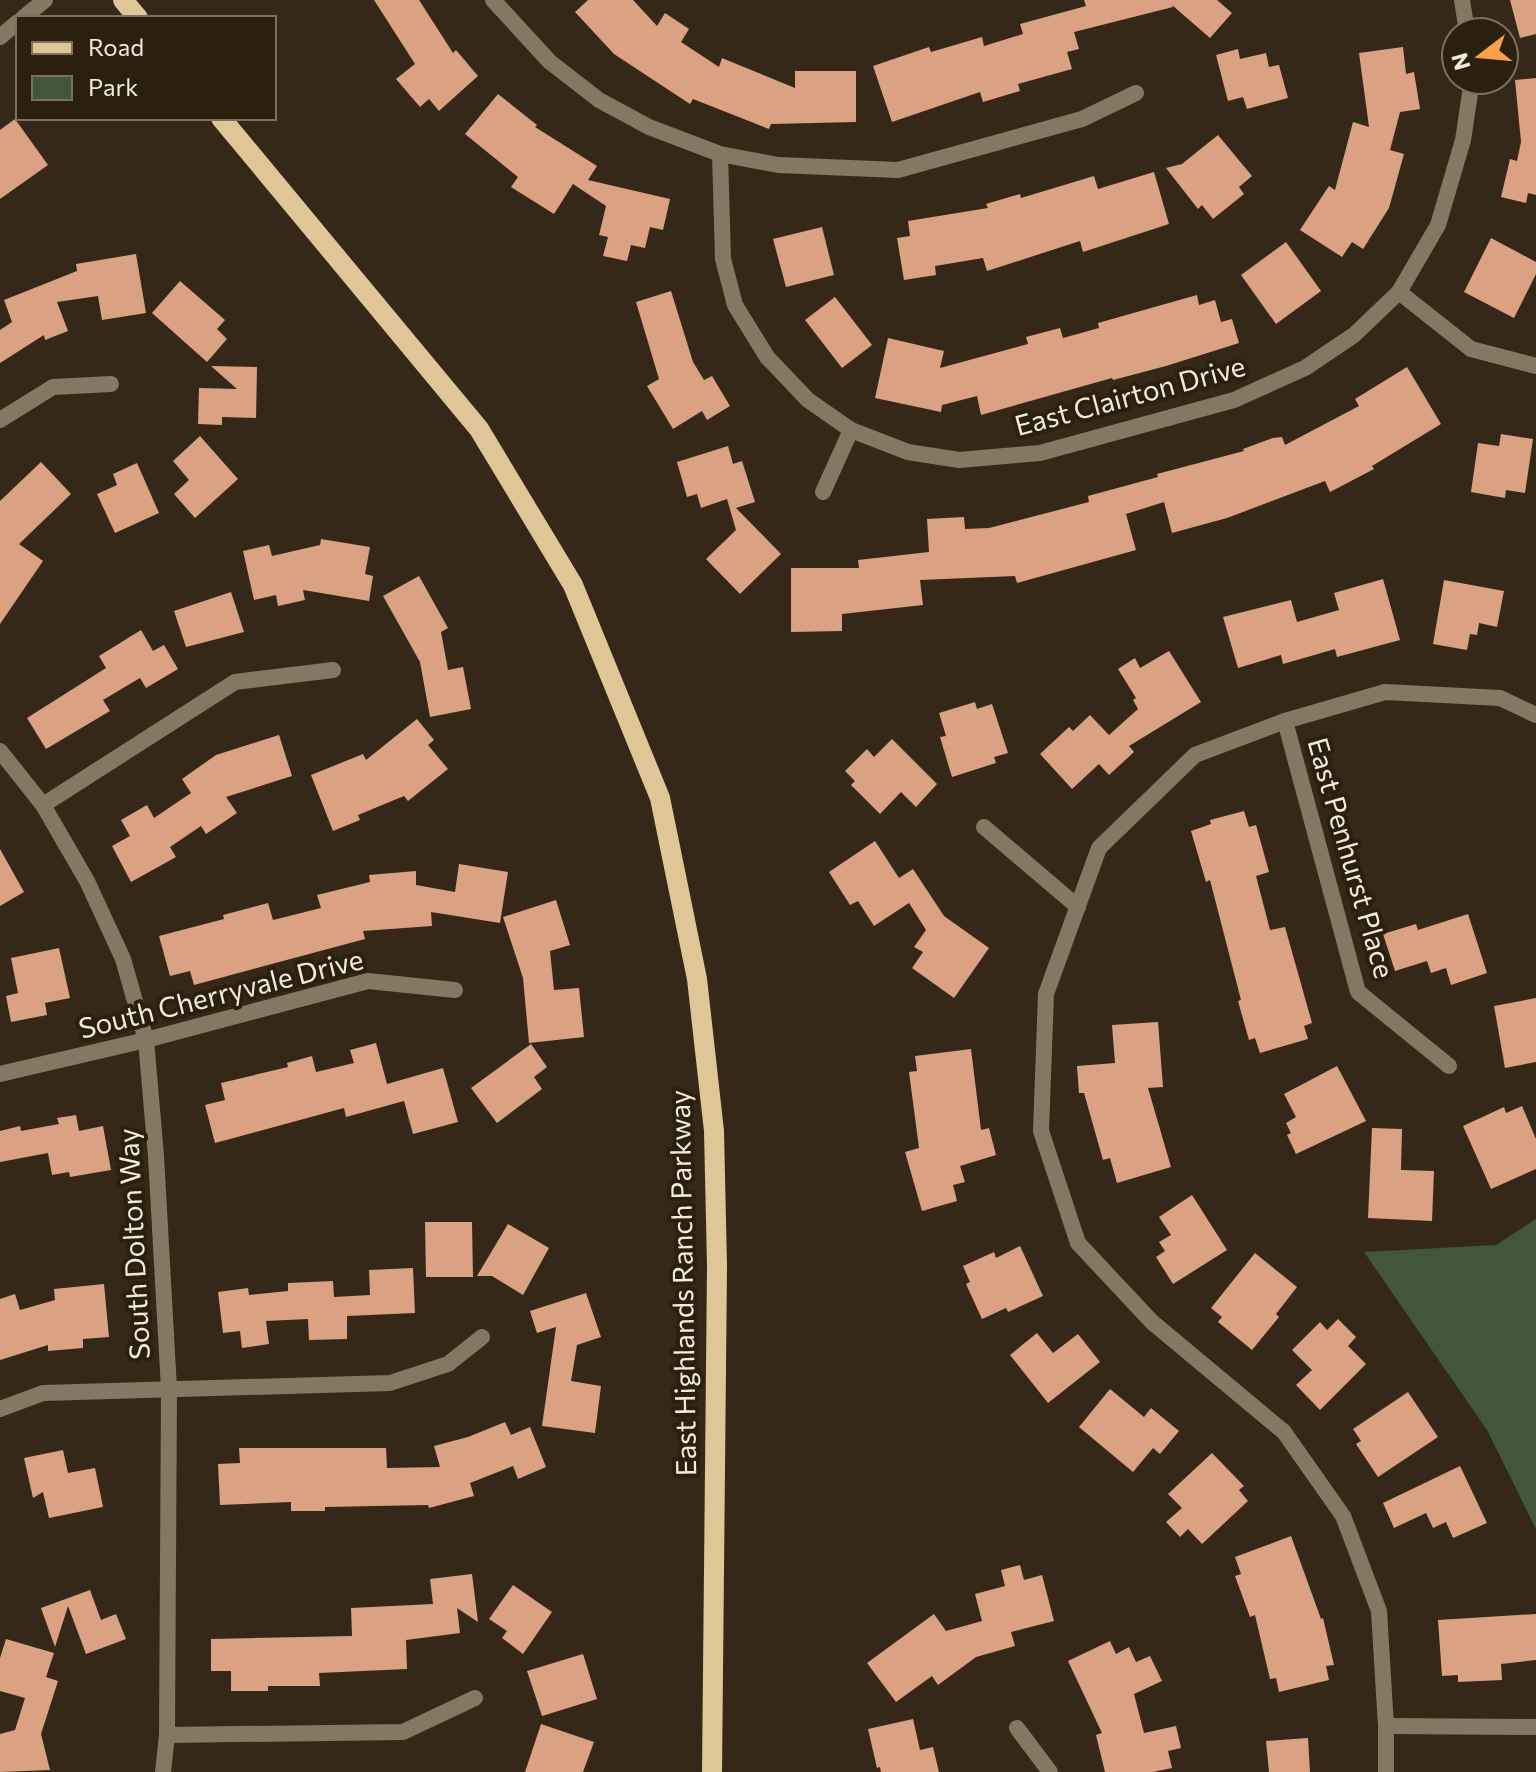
<svg xmlns="http://www.w3.org/2000/svg" width="1536" height="1772" font-family="Commissioner,sans-serif">
	<style>
		.green { fill: #425639 }
		.building { fill: #daa282 }
		.lines { fill: none; stroke-linecap: round; stroke-linejoin: round }
		.minor { stroke: #847862; stroke-width: 16 }
		.primary { stroke: #dec697; stroke-width: 20 }
		.labels { text-anchor: middle; stroke-width: 8; stroke-linejoin: round; paint-order: stroke }
		.street-label { font-size: 28px; fill: #f2eadf; stroke: #2b1f0e }
	</style>
	<rect width="100%" height="100%" fill="#352818"/>
	<path class="green" d="M1536 1219V1529L1487 1430 1364 1252 1496 1245Z"/>
	<g class="building">
		<path d="M374 0H419L453 53 456 50 478 76 439 111 429 99 420 107 396 79 415 64Z"/>
		<path d="M588 0H633L657 26 665 13 689 29 681 42 719 67 722 58 795 88V71H856V122L771 124 769 129 693 99 690 104 614 54 575 12Z"/>
		<path d="M1084 0H1217L1232 13 1210 38 1172 5 1173 7 1074 32 1079 49 1067 52 1072 69 1018 84 1020 91 983 102 980 92 892 122 873 66 929 47 931 52 982 37 984 46 1023 34 1020 24 1086 6Z"/>
		<path d="M1510 0H1536V34L1520 38Z"/>
		<path d="M1403 47 1406 74 1414 72 1420 109 1400 112 1390 150 1404 154 1389 208 1363 249 1352 242 1342 257 1300 230 1329 186 1335 190 1353 122 1369 127 1359 53Z"/>
		<path d="M1238 49 1240 59 1266 53 1269 67 1279 65 1288 98 1247 109 1243 97 1228 101 1216 55Z"/>
		<path d="M1536 78V195L1528 193 1526 203 1501 197 1510 159 1517 161 1521 142 1515 80Z"/>
		<path d="M498 94 537 125 535 127 597 166 588 180 670 199 663 230 650 227 645 248 631 245 627 261 603 256 608 237 599 235 606 206 573 184 554 214 511 187 518 177 465 134Z"/>
		<path d="M15 119 48 165 0 199V130Z"/>
		<path d="M1218 135 1252 176 1239 187 1244 194 1213 219 1202 205 1198 209 1166 168 1182 164Z"/>
		<path d="M1154 172 1169 224 1083 252 1080 241 987 271 983 258 935 266 936 275 904 280 897 238 910 236 908 221 988 208 986 204 1020 194 1021 198 1094 176 1098 189Z"/>
		<path d="M822 227 834 275 786 287 773 239Z"/>
		<path d="M1491 238 1536 262V274L1514 318 1464 292Z"/>
		<path d="M1286 242 1321 291 1276 324 1241 275Z"/>
		<path d="M136 254 146 313 102 320 98 296 57 302 68 331 45 340 44 335 0 363V330L12 322 4 300 77 271 76 264Z"/>
		<path d="M180 281 225 320 217 329 227 339 207 362 152 313Z"/>
		<path d="M671 291 693 362 704 380 712 376 730 406 707 420 702 411 673 429 647 386 659 379 636 302Z"/>
		<path d="M1197 295 1199 305 1215 300 1221 322 1232 319 1239 343 1166 366 1113 380 1112 378 981 415 977 396 942 405 941 412 875 398 888 338 944 351 940 368 1028 344 1026 337 1060 328 1063 338 1099 328 1098 323Z"/>
		<path d="M835 297 872 345 842 368 805 320Z"/>
		<path d="M211 366 257 367 256 418 222 417V425L198 424 199 388 237 389Z"/>
		<path d="M1407 367 1441 424 1372 466 1374 469 1330 492 1325 481 1227 518 1172 533 1164 502 1126 514 1136 550 1017 583 1015 576 920 580 923 605 842 614V631L791 632V568H859L858 560 929 552 927 519 964 517 965 529 989 528 1089 502 1088 496 1158 477 1157 474 1244 451 1243 449 1273 438 1282 437 1285 445 1359 406 1355 399Z"/>
		<path d="M1501 434 1533 439 1525 493 1506 490 1505 498 1471 492 1478 443 1499 446Z"/>
		<path d="M200 436 238 479 195 518 174 494 189 480 173 461Z"/>
		<path d="M728 446 733 464 742 461 755 502 736 508 781 554 740 594 706 559 736 530 727 499 701 508 697 494 687 497 677 462Z"/>
		<path d="M41 462 71 494 19 544 43 561 0 624V501Z"/>
		<path d="M137 463 159 513 115 533 97 494 117 485 113 474Z"/>
		<path d="M321 539 370 547 365 574 373 576 369 601 303 590 305 600 278 606 276 595 254 600 243 551 269 545 272 556 320 545Z"/>
		<path d="M419 576 448 628 441 632 448 670 463 667 471 709 430 717 420 662 383 596Z"/>
		<path d="M1383 579 1400 640 1337 657 1335 649 1283 664 1281 655 1238 668 1223 617 1291 600 1297 622 1339 610 1334 593Z"/>
		<path d="M1444 580 1504 591 1497 627 1479 623 1477 635 1470 634 1467 650 1433 644Z"/>
		<path d="M231 592 244 632 186 647 174 611Z"/>
		<path d="M141 630 153 651 164 645 178 669 146 688 140 678 103 700 110 711 46 749 27 718 106 668 99 656Z"/>
		<path d="M1169 651 1201 702 1129 746 1134 752 1109 775 1099 764 1072 789 1040 754 1069 727 1073 731 1090 715 1109 735 1138 709 1133 700 1136 698 1118 669 1135 658 1140 668Z"/>
		<path d="M975 702 977 709 992 704 1008 753 994 757 996 763 952 777 940 737 946 736 939 713Z"/>
		<path d="M417 719 434 740 428 745 448 769 408 801 404 796 358 815 360 820 333 831 311 775 363 754 366 760Z"/>
		<path d="M279 735 292 776 226 797 237 813 206 834 201 826 170 847 176 857 131 882 112 846 130 836 121 820 147 805 154 818 191 793 182 779 216 755Z"/>
		<path d="M892 739 937 784 916 807 901 792 880 814 851 785 855 781 845 771 867 749 874 757Z"/>
		<path d="M1244 811 1249 827 1256 825 1269 872 1256 876 1270 930 1285 927 1312 1023 1304 1026 1308 1039 1260 1053 1255 1038 1249 1040 1238 1001 1241 1000 1210 880 1206 882 1191 831 1211 824 1210 820Z"/>
		<path d="M875 841 899 878 913 869 944 916 989 948 954 998 912 968 923 952 914 947 926 930 909 903 874 926 858 901 850 905 829 872Z"/>
		<path d="M0 849 24 892 0 906Z"/>
		<path d="M459 864 508 872 500 923 431 912 432 926 363 931 365 939 194 985 190 971 170 976 159 936 224 919 223 915 268 903 273 920 321 908 317 895 370 882 369 875 416 871V885L455 892Z"/>
		<path d="M556 900 570 945 550 951 554 990 579 988 584 1037 529 1043 523 978 503 917Z"/>
		<path d="M1468 914 1487 973 1451 985 1446 968 1431 973 1427 961 1395 971 1383 934 1416 924 1418 930Z"/>
		<path d="M59 948 70 998 45 1003 47 1015 11 1022 6 996 18 993 11 958Z"/>
		<path d="M1536 998V1062L1505 1068 1494 1006Z"/>
		<path d="M1158 1022 1163 1087 1148 1088 1171 1167 1117 1183 1110 1158 1103 1160 1084 1093H1079L1077 1066 1115 1063 1112 1025Z"/>
		<path d="M376 1043 387 1084 443 1068 458 1122 413 1134 404 1101 346 1117 344 1108 215 1143 205 1105 225 1100 221 1083 288 1067 287 1063 312 1056 316 1072 354 1063 350 1050Z"/>
		<path d="M531 1044 547 1067 534 1077 542 1089 497 1123 471 1088Z"/>
		<path d="M971 1049 981 1130 989 1128 996 1155 960 1166 965 1182 953 1185 957 1201 922 1211 905 1152 919 1148 909 1072 917 1071 915 1056Z"/>
		<path d="M1337 1066 1366 1121 1296 1154 1287 1135 1291 1133 1286 1123 1296 1117 1284 1094Z"/>
		<path d="M1522 1106 1536 1139V1169L1491 1189 1463 1126 1504 1107 1506 1113Z"/>
		<path d="M76 1115 79 1131 103 1126 111 1170 70 1177 69 1172 52 1175 48 1153 0 1162V1131L20 1126 21 1131 59 1124 57 1118Z"/>
		<path d="M1372 1128 1402 1129 1401 1170 1434 1171 1432 1221 1368 1218Z"/>
		<path d="M1192 1195 1227 1250 1173 1284 1156 1257 1165 1251 1159 1242 1171 1235 1159 1217Z"/>
		<path d="M425 1222H472L473 1277H426Z"/>
		<path d="M508 1224 549 1248 523 1295 492 1276H477Z"/>
		<path d="M1020 1246 1043 1296 1008 1312 1006 1308 982 1319 966 1284 970 1282 963 1266 994 1252 996 1258Z"/>
		<path d="M1255 1253 1297 1287 1276 1314 1279 1317 1252 1350 1218 1322 1222 1317 1211 1308Z"/>
		<path d="M413 1268 415 1313 347 1316V1339L309 1340 308 1319 266 1321 269 1344 242 1348 240 1331 223 1333 218 1292 248 1288 249 1295 288 1291V1283L333 1281 334 1297 370 1295 369 1270Z"/>
		<path d="M104 1284 109 1337 83 1339V1348L48 1351V1345L0 1360V1299L15 1294 20 1310 55 1300 54 1289Z"/>
		<path d="M586 1293 601 1337 577 1345 571 1381 601 1386 595 1433 542 1426 556 1327 537 1333 530 1311Z"/>
		<path d="M1338 1319 1356 1337 1348 1346 1366 1364 1320 1410 1296 1385 1312 1370 1292 1350 1320 1322 1327 1330Z"/>
		<path d="M1037 1333 1053 1353 1078 1334 1100 1362 1048 1403 1010 1355Z"/>
		<path d="M1110 1389 1144 1417 1151 1408 1179 1431 1160 1454 1153 1448 1133 1472 1079 1427Z"/>
		<path d="M1408 1392 1438 1437 1378 1477 1356 1444 1361 1441 1353 1429Z"/>
		<path d="M505 1422 511 1435 530 1427 546 1467 518 1479 513 1466 470 1483 474 1496 429 1508 428 1505 325 1507V1511H291V1502L220 1505 218 1464 240 1463 239 1448H386L387 1468 440 1467 434 1446 468 1437Z"/>
		<path d="M63 1450 68 1473 95 1468 103 1507 49 1518 43 1492 33 1498 24 1458Z"/>
		<path d="M1212 1453 1244 1486 1239 1490 1248 1501 1202 1544 1188 1529 1180 1537 1166 1522 1182 1508 1168 1494Z"/>
		<path d="M1460 1466 1487 1523 1453 1538 1446 1522 1433 1528 1426 1513 1394 1528 1383 1503Z"/>
		<path d="M1291 1536 1321 1619 1323 1618 1334 1665 1326 1666 1329 1680 1279 1692 1276 1678 1270 1679 1255 1615 1250 1617 1235 1576 1241 1574 1235 1557Z"/>
		<path d="M1020 1565 1024 1580 1042 1575 1054 1621 1011 1632 1015 1646 976 1657 938 1685 932 1676 896 1702 867 1663 934 1614 946 1631 982 1621 975 1594 1005 1586 1001 1570Z"/>
		<path d="M472 1574 478 1622 457 1608 460 1633 406 1640 407 1669 319 1673 320 1686H268V1691H231V1671H211V1639L352 1636 351 1608 433 1604 430 1579Z"/>
		<path d="M513 1585 552 1612 523 1654 502 1638 507 1631 489 1619Z"/>
		<path d="M90 1590 101 1620 116 1614 126 1639 86 1654 68 1606 55 1647 41 1608Z"/>
		<path d="M1536 1614V1660L1501 1664 1502 1680 1458 1682V1675L1442 1676 1438 1620Z"/>
		<path d="M6 1639 54 1653 46 1677 58 1681 41 1734 50 1770 0 1772V1734L15 1730 25 1698 0 1691V1658Z"/>
		<path d="M1110 1641 1116 1654 1129 1647 1136 1662 1150 1656 1162 1681 1134 1694 1144 1733 1176 1726 1181 1748 1168 1751 1172 1768 1153 1772H1105L1096 1735 1102 1733 1068 1661Z"/>
		<path d="M583 1654 597 1699 542 1716 527 1671Z"/>
		<path d="M913 1719 920 1750 933 1747 939 1772H881L880 1767 877 1768 868 1729Z"/>
		<path d="M541 1724 594 1742 583 1772H525Z"/>
		<path d="M1308 1738 1310 1772H1269L1266 1741Z"/>
	</g>
	<g class="lines">
		<g class="minor">
			<path d="M493 0 550 62 599 100 649 127 720 154 778 165 898 170 1082 119 1136 93"/>
			<path d="M1462 0 1467 32"/>
			<path d="M23 18 45 0"/>
			<path d="M0 37 18 22"/>
			<path d="M720 154 723 259 735 305 767 357 808 400 851 430 908 452 959 460 1040 453 1234 400 1305 368 1354 335 1399 292 1438 225 1463 140 1472 80"/>
			<path d="M1399 292 1471 349 1536 366"/>
			<path d="M0 420 53 387 111 384"/>
			<path d="M823 492 851 430"/>
			<path d="M1285 721 1358 992 1449 1066"/>
			<path d="M0 751 43 805 87 881 123 959 146 1040 156 1156 169 1389 167 1735 163 1772"/>
			<path d="M43 805 235 682 333 670"/>
			<path d="M984 827 1078 907"/>
			<path d="M0 1074 146 1040 368 981 455 990"/>
			<path d="M0 1409 43 1393 390 1383 448 1364 482 1337"/>
			<path d="M1386 1726 1536 1727"/>
			<path d="M1017 1728 1050 1772"/>
			<path d="M167 1735 403 1732 475 1698"/>
			<path d="M1386 1772V1726L1379 1611 1343 1516 1284 1432 1152 1322 1078 1243 1041 1131 1046 994 1099 848 1195 755 1285 721 1385 692 1500 698 1536 715"/>
		</g>
		<g class="primary">
			<path d="M123 0 138 18"/>
			<path d="M221 118 479 429 573 585 660 798 697 979 714 1131 717 1266 712 1772"/>
		</g>
	</g>
	<g class="labels">
		<g class="street-label">
			<text transform="translate(1130 396) rotate(-15)" y="10">East Clairton Drive</text>
			<text transform="translate(1351 858) rotate(74)" y="10">East Penhurst Place</text>
			<text transform="translate(221 994) rotate(-14)" y="10">South Cherryvale Drive</text>
			<text transform="translate(134 1244) rotate(-93)" y="10">South Dolton Way</text>
			<text transform="translate(683 1283) rotate(-91)" y="10">East Highlands Ranch Parkway</text>
		</g>
	</g>
	<rect x="16" y="16" width="260" height="104" fill="#2b1f0e" stroke="#7b7062" stroke-width="2"/>
	<rect x="32" y="42" width="40" height="12" fill="#dec697" stroke="#7b7062" stroke-width="2"/>
	<text x="88" y="56" font-size="24" fill="#f2eadf">Road</text>
	<rect x="32" y="76" width="40" height="24" fill="#425639" stroke="#7b7062" stroke-width="2"/>
	<text x="88" y="96" font-size="24" fill="#f2eadf">Park</text>
	<g transform="translate(1480 56) rotate(254)"><circle r="38" fill="#2b1f0e" stroke="#7b7062" stroke-width="2"/>
	<path d="M0-6L14 30L0 20L-14 30Z" fill="#f8a04b"/>
	<text y="-12" font-size="22" font-weight="bold" text-anchor="middle" fill="#f2eadf">N</text>
	</g>
</svg>
